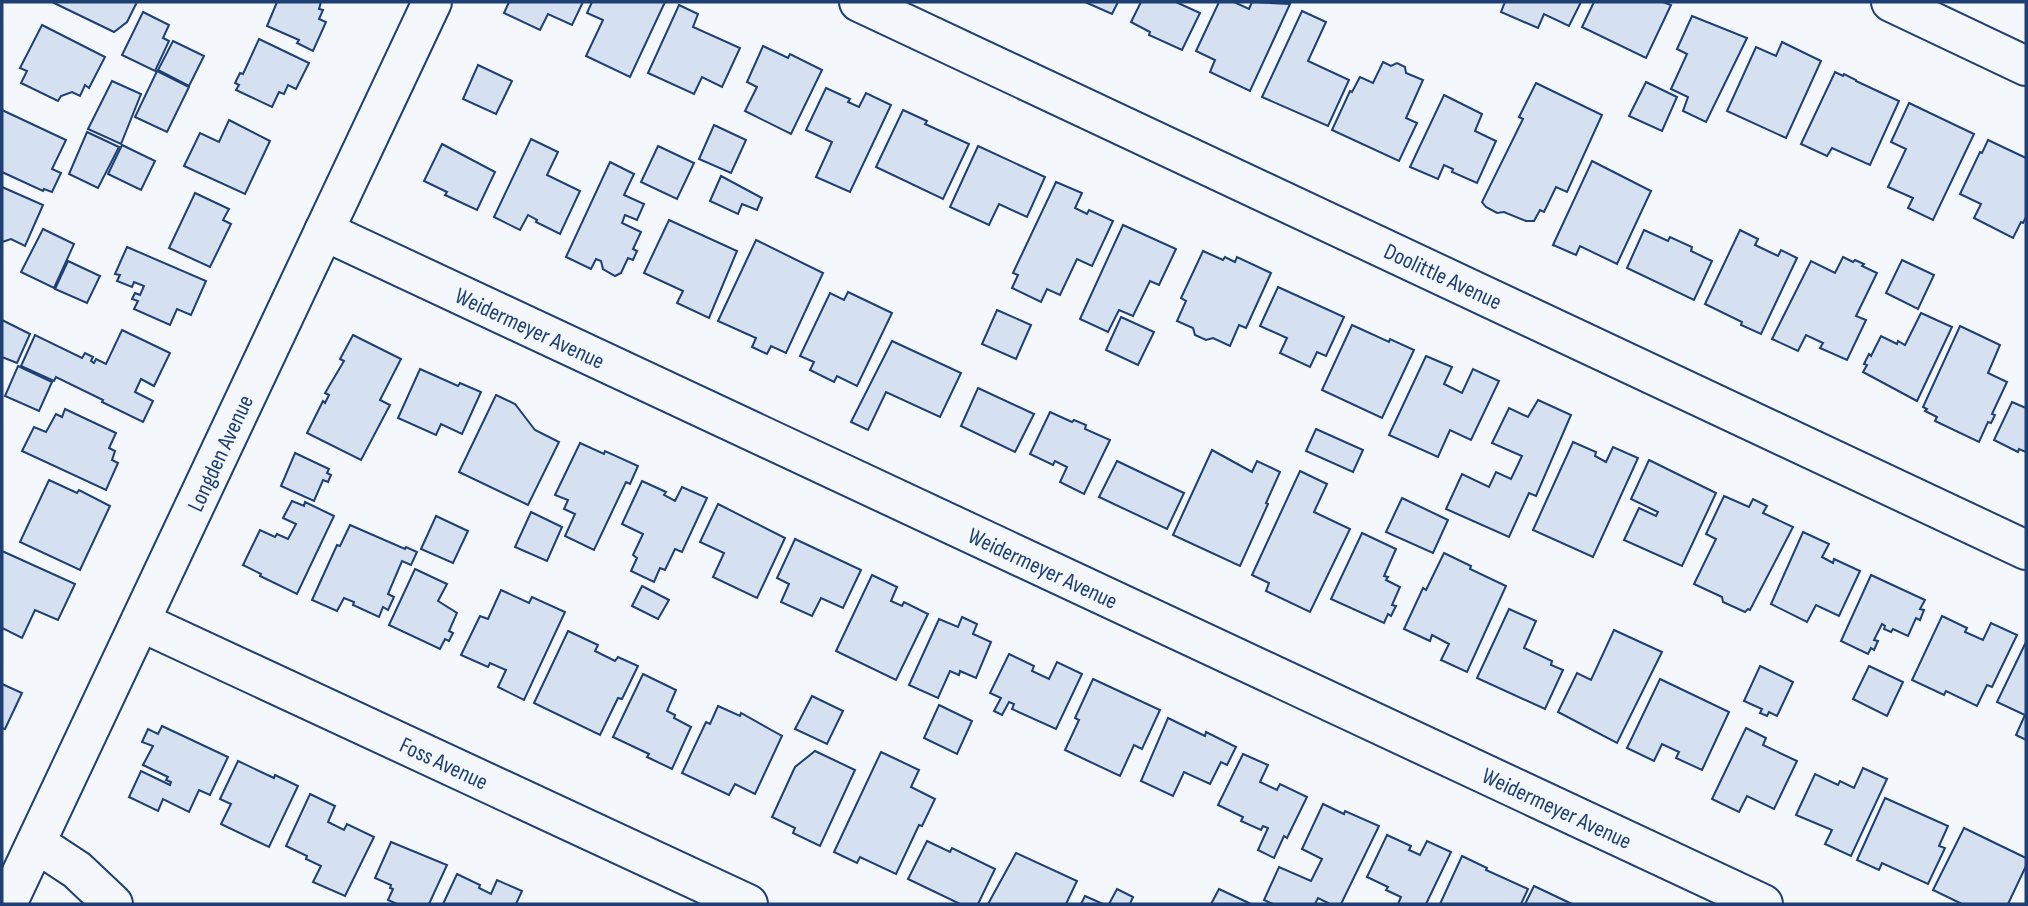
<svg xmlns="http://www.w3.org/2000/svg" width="2028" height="906" font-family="'Sofia Sans Condensed',sans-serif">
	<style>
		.building { fill: #d5e0f0; stroke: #1d3f73; stroke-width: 2 }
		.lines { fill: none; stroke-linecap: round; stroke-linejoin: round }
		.minor-casing { stroke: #1d3f73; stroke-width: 42 }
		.minor { stroke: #f4f7fb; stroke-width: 38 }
		.labels { text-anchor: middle; stroke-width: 5; stroke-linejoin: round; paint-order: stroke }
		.street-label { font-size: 23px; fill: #1d3f73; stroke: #f4f7fb }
	</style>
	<rect width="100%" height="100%" fill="#f4f7fb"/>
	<g class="building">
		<path d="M52 2H137L127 22 114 32Z"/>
		<path d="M277 2H321L319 9 323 10 319 19 326 22 313 51 297 43 299 40 267 26Z"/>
		<path d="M509 2H583L572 25 548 14 540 30 504 13Z"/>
		<path d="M592 2H665L630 77 586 56 603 20 587 13Z"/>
		<path d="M1085 2H1118L1112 14Z"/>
		<path d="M1141 2H1176L1200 13 1182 50 1149 35 1150 32 1131 22Z"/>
		<path d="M1219 2H1234L1249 9 1252 2 1290 4 1250 91 1210 72 1215 60 1196 51Z"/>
		<path d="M1505 2H1581L1569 26 1544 14 1538 28 1501 12Z"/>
		<path d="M1594 2H1663L1671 5 1646 58 1582 27Z"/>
		<path d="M679 5 698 14 693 27 740 48 722 87 702 77 694 94 648 73Z"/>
		<path d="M1302 11 1326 22 1308 61 1349 80 1328 126 1262 97Z"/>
		<path d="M143 12 169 25 163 38 169 41 155 71 122 55Z"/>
		<path d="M1692 16 1747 38 1706 122 1683 111 1688 97 1671 89 1687 54 1677 49Z"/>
		<path d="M42 25 105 57 89 88 85 85 80 96 72 92 61 96 58 101 21 83 27 71 20 68Z"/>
		<path d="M259 39 309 63 296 89 288 85 284 94 279 92 272 107 236 90 239 85 235 83 240 73 243 74Z"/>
		<path d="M173 41 204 56 189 86 158 70Z"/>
		<path d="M1782 42 1821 61 1786 138 1727 111 1756 47 1776 56Z"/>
		<path d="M763 46 788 58 790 54 822 70 791 134 745 111 757 87 747 82Z"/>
		<path d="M1383 62 1391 66 1397 63 1405 67 1406 73 1423 80 1406 118 1417 123 1399 161 1332 130 1350 91 1352 92 1360 77 1373 83Z"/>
		<path d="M478 65 512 81 496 114 463 99Z"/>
		<path d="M157 71 189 87 167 132 135 117Z"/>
		<path d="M1835 72 1843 76 1844 74 1856 80V81L1899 101 1870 165 1832 148 1827 156 1801 144Z"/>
		<path d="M112 81 141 94 121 144 88 129Z"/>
		<path d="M1646 82 1677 97 1662 131 1629 116Z"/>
		<path d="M1536 83 1602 115 1567 192 1556 187 1544 212 1540 210 1534 221H1526L1504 212 1497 213 1486 207 1482 202 1523 119 1519 117Z"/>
		<path d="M826 88 850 99 848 102 859 107 866 93 891 105 850 192 816 177 832 142 806 130Z"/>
		<path d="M1444 95 1482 114 1475 131 1496 141 1477 183 1452 172 1453 169 1444 165 1438 179 1410 167Z"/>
		<path d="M1909 103 1974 134 1933 220 1908 208 1913 198 1888 187 1906 149 1891 142Z"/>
		<path d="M2 110 66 140 52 169 61 173 52 192 44 189 43 191 2 172Z"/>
		<path d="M903 110 927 121 925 124 969 144 943 199 876 167Z"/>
		<path d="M229 120 270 141 245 194 184 166 200 133 219 142Z"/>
		<path d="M714 125 746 140 731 173 699 159Z"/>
		<path d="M87 132 119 147 98 188 69 174Z"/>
		<path d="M531 139 558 152 547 175 580 191 560 234 536 222 537 220 528 215 520 230 494 217Z"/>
		<path d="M1988 140 2026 158V217L2023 223 2021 222 2013 238 1974 218 1981 204 1960 194 1980 152 1982 153Z"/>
		<path d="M442 144 495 172 477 210 445 195 447 192 424 181Z"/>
		<path d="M122 145 155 161 141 190 108 174Z"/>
		<path d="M658 146 694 163 677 199 641 182Z"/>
		<path d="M978 146 1045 177 1027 217 999 204 989 225 950 207Z"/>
		<path d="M1592 161 1651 191 1617 264 1580 246 1576 255 1553 245Z"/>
		<path d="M610 162 634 174 624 195 644 204 637 220 625 215 622 223 641 232 633 249 637 251 633 260 628 258 621 273 615 276 603 269 601 261 596 259 591 269 566 257Z"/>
		<path d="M721 176 762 198 757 210 742 204 738 214 710 201Z"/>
		<path d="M1056 182 1082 193 1075 208 1087 214 1089 210 1113 221 1092 266 1077 259 1060 295 1047 289 1041 302 1012 288 1018 275 1013 273Z"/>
		<path d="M2 187 43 205 25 246 11 239 2 242Z"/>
		<path d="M195 193 229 209 223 220 231 224 210 267 169 248Z"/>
		<path d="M669 220 737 251 709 318 677 303 683 291 644 273Z"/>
		<path d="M1123 225 1176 249 1159 285 1150 281 1133 316 1119 310 1108 332 1080 319Z"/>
		<path d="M43 229 74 244 54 288 21 272Z"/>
		<path d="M1644 230 1668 241 1670 237 1692 247 1691 251 1712 261 1694 300 1627 268Z"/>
		<path d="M1740 230 1758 239 1755 245 1778 256 1781 250 1797 258 1761 334 1741 325 1742 322 1705 304Z"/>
		<path d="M756 240 823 273 786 353 771 346 767 354 752 347 756 338 718 321Z"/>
		<path d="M127 247 206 281 191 315 177 309 170 325 134 309 138 301 132 299 135 293 140 295 144 286 134 282 132 287 117 281 120 275 115 274Z"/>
		<path d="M1203 251 1223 260 1225 257 1235 262 1237 257 1271 273 1246 328 1239 325 1230 346 1213 338 1206 340 1195 335 1193 328 1177 321 1186 301 1181 298Z"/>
		<path d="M1843 257 1853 262 1855 260 1864 264 1862 266 1877 273 1856 316 1866 320 1847 360 1820 348 1823 343 1806 335 1798 351 1772 339 1811 261 1835 273Z"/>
		<path d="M1902 260 1934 275 1918 309 1886 293Z"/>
		<path d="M68 261 100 276 87 303 55 289Z"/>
		<path d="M1278 287 1344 317 1326 356 1317 352 1310 367 1280 353 1287 338 1260 326Z"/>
		<path d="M848 292 892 313 857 386 837 376 834 382 810 370 814 362 800 356 830 293 844 300Z"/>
		<path d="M997 310 1031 325 1016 359 982 344Z"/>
		<path d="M1921 313 1952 327 1917 401 1863 372 1867 365 1864 364 1869 354 1871 356 1881 336 1897 344 1898 341 1905 345Z"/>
		<path d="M1121 317 1154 332 1138 365 1106 350Z"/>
		<path d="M2 320 30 334 17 363 2 357Z"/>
		<path d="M1352 325 1389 342 1390 339 1414 350 1382 418 1322 390Z"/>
		<path d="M1960 326 2000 345 1988 373 2007 382 1992 414 1995 415 1991 423 1988 422 1979 442 1935 421 1937 417 1925 411 1927 409 1923 407Z"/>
		<path d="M122 330 170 353 154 386 141 379 135 392 153 401 143 422 102 402 103 400 56 377 54 381 21 366 35 335 82 358 85 353 93 357 91 361 94 363 96 359 106 364Z"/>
		<path d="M353 335 401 359 380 400 390 405 361 460 307 433 323 401 325 403 329 395 325 393 344 361 340 359Z"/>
		<path d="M892 341 961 373 940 417 886 392 868 430 851 422Z"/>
		<path d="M1426 356 1452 367 1444 384 1462 393 1473 369 1499 381 1471 440 1450 430 1438 457 1389 435Z"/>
		<path d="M18 366 52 382 39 411 5 396Z"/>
		<path d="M420 369 458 386 460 383 481 392 462 434 441 424 436 435 398 418Z"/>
		<path d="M978 388 1034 414 1015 452 961 426Z"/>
		<path d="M496 395 515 404 535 430 559 442 528 505 459 472Z"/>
		<path d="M1538 400 1571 415 1536 496 1529 493 1509 537 1446 509 1462 474 1489 487 1496 472 1511 479 1522 456 1492 443 1509 408 1528 417Z"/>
		<path d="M2012 402 2026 408V452L2019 449 2018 452 1994 440Z"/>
		<path d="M65 409 116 433 109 448 115 451 112 460 118 463 106 490 22 451 34 427 46 432 56 414 62 417Z"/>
		<path d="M1050 412 1072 422 1074 420 1086 425 1085 429 1110 440 1084 494 1060 482 1067 467 1055 461 1053 465 1030 454Z"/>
		<path d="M1316 429 1363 450 1353 472 1306 451Z"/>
		<path d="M1573 442 1596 452 1595 456 1606 462 1613 447 1638 458 1593 557 1533 530Z"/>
		<path d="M580 443 604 454 605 451 638 466 630 484 626 482 594 550 565 536 575 514 564 509 568 500 555 495Z"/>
		<path d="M1212 450 1252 472 1257 461 1280 472 1266 503 1268 504 1240 566 1173 535Z"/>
		<path d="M295 453 329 469 327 473 331 475 328 482 323 480 314 501 281 486Z"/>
		<path d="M1649 460 1716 493 1682 566 1624 540 1639 508 1656 516 1658 512 1631 499Z"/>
		<path d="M1117 461 1184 493 1167 529 1099 497Z"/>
		<path d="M1300 471 1327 484 1314 512 1350 529 1310 612 1266 591 1269 583 1252 575Z"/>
		<path d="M49 480 77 493 79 490 110 506 80 570 20 542Z"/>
		<path d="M642 481 666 492 664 495 675 501 682 487 707 498 682 552 675 549 665 570 660 568 654 582 631 571 637 558 633 555 643 534 622 524Z"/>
		<path d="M1724 496 1749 507 1753 499 1767 506 1763 513 1793 527 1750 610 1748 609 1745 612 1723 602 1722 597 1694 584 1716 539 1706 534Z"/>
		<path d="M1402 498 1448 520 1433 553 1386 532Z"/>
		<path d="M292 501 304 506 305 502 334 516 297 594 260 576 261 574 243 565 260 530 275 537 277 534 288 539 296 524 283 518Z"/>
		<path d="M718 504 785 538 757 598 713 577 724 553 700 542Z"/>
		<path d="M531 512 562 527 547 561 515 547Z"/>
		<path d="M436 516 468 531 453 563 421 549Z"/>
		<path d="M350 525 405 549 406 547 417 552 411 565 402 561 388 594 394 597 388 610 383 607 379 617 353 605 354 602 344 598 337 611 312 600 337 545 340 546Z"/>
		<path d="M1803 532 1829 544 1822 557 1833 563 1834 559 1860 571 1839 616 1816 605 1807 622 1771 604Z"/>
		<path d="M1362 533 1396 549 1384 576 1388 577 1386 580 1400 587 1392 605 1396 606 1391 616 1388 614 1384 623 1331 599Z"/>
		<path d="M795 539 861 570 843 608 821 598 812 616 781 602 789 584 777 578Z"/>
		<path d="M2 551 75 584 58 620 35 610 22 638 2 628Z"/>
		<path d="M1444 553 1471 566 1470 569 1506 586 1467 672 1441 660 1449 644 1432 635 1430 641 1404 629 1423 588 1426 590Z"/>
		<path d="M415 569 447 584 438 601 457 613 449 631 453 633 449 641 445 639 440 649 389 625Z"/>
		<path d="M872 575 897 587 891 601 902 606 904 602 928 614 896 680 836 651Z"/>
		<path d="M1871 575 1925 600 1920 609 1924 610 1920 620 1916 618 1908 636 1893 629 1891 632 1884 629 1885 626 1882 624 1874 640 1878 641 1874 650 1871 648 1868 654 1841 641Z"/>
		<path d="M642 586 669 600 658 619 632 606Z"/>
		<path d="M501 590 529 603 532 597 565 612 524 700 498 687 506 670 490 663 488 667 461 655 480 616 488 619Z"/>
		<path d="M1509 609 1536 621 1524 648 1552 661 1551 665 1563 670 1545 709 1477 678Z"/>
		<path d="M1942 616 1967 628 1965 632 1983 640 1991 623 2017 635 1992 687 1987 685 1977 706 1946 691 1944 695 1912 680Z"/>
		<path d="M962 617 977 624 973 634 991 642 976 678 960 671 959 675 950 671 938 698 909 685 939 619 958 627Z"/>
		<path d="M1614 630 1662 652 1617 743 1558 712 1577 673 1591 680Z"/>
		<path d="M568 631 598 645 595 651 615 661 618 657 638 666 622 699 618 698 600 735 534 703Z"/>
		<path d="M2026 642V740L2016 735 2025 715 1997 702Z"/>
		<path d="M1009 654 1034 666 1032 671 1049 679 1057 662 1082 674 1056 729 1012 709 1014 704 1009 702 1002 715 994 711 1001 698 990 693Z"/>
		<path d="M1760 666 1793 682 1777 716 1769 712 1767 716 1760 713 1762 709 1744 701Z"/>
		<path d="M1869 666 1903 682 1887 716 1853 699Z"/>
		<path d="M643 674 676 690 667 711 675 715 674 718 691 727 672 769 647 757 649 754 613 737Z"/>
		<path d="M1093 679 1160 710 1142 749 1134 745 1120 776 1065 750 1079 720 1075 718Z"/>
		<path d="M1660 679 1729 712 1702 770 1676 758 1679 752 1662 744 1654 761 1627 748Z"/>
		<path d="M2 684 22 693 5 729 2 728Z"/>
		<path d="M812 696 843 711 827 744 795 729Z"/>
		<path d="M939 705 972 721 957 754 924 738Z"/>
		<path d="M718 706 740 716 741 713 782 736 755 794 735 784 729 795 682 773 706 722 710 724Z"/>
		<path d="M1168 718 1205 736 1206 732 1236 747 1227 765 1221 762 1210 784 1184 772 1173 796 1141 781Z"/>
		<path d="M162 726 228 757 210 795 199 790 189 812 163 799 158 811 129 797 141 771 170 785 171 782 166 780 168 777 143 765 153 746 142 742 148 729 158 734Z"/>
		<path d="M1746 728 1766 738 1763 745 1797 761 1774 809 1747 796 1739 812 1712 799Z"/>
		<path d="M815 751 855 770 820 846 793 833 795 828 772 817 795 767Z"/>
		<path d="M881 752 919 770 911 787 935 799 922 826 919 825 896 874 860 857 857 863 834 852Z"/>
		<path d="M1243 754 1268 765 1260 782 1277 790 1280 784 1307 797 1287 838 1284 836 1274 858 1258 850 1268 828 1263 826 1261 830 1241 821 1243 817 1218 805Z"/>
		<path d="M238 761 274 778 275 775 298 786 269 847 221 824 231 804 220 799Z"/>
		<path d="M1863 768 1887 779 1851 856 1825 844 1832 830 1796 815 1815 774 1838 785 1840 781 1854 788Z"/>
		<path d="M310 794 335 806 328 822 344 830 347 824 374 837 345 896 313 882 321 866 306 859 307 856 286 846Z"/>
		<path d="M1885 798 1948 826 1939 846 1945 848 1928 884 1882 863 1879 870 1857 860Z"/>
		<path d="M1323 804 1344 814 1345 811 1379 826 1341 904H1330L1318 898 1315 904H1273L1264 900 1279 867 1311 881 1322 859 1302 849Z"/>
		<path d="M1964 828 2026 858V866L2008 904H1962L1933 890Z"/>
		<path d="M1387 835 1411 846 1409 850 1420 855 1427 841 1451 852 1426 904H1398L1401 897 1386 890 1388 887 1367 877Z"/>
		<path d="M927 841 950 852 952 848 995 869 978 904H960L908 879Z"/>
		<path d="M391 842 447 865 429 904H397L388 900 393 889 390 888 391 885 375 878Z"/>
		<path d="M1016 853 1077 881 1066 904H988Z"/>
		<path d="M1462 856 1487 868 1486 870 1528 889 1521 904H1440Z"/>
		<path d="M457 874 480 885 479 888 491 894 497 880 522 891 516 904H443Z"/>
		<path d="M1534 886 1572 904H1525Z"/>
		<path d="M1117 889 1133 897 1130 904H1109Z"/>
		<path d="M1219 889 1251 904H1211Z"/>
		<path d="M1085 896 1103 904H1081Z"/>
	</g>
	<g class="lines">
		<g class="minor-casing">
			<g id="minor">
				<path d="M859 2 2026 550"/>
				<path d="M1891 2 2026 66"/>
				<path d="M324 231 1763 904"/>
				<path d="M141 622 748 904"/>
				<path d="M36 843 77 870 113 904"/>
				<path d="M7 904 432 2"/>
			</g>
		</g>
		<use href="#minor" class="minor"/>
	</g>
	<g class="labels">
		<g class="street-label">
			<text transform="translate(1443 276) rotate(25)" y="8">Doolittle Avenue</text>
			<text transform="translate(530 328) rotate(25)" y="8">Weidermeyer Avenue</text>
			<text transform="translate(220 453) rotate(-65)" y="8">Longden Avenue</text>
			<text transform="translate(1043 568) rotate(25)" y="8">Weidermeyer Avenue</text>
			<text transform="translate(444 763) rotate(25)" y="8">Foss Avenue</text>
			<text transform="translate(1557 808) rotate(25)" y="8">Weidermeyer Avenue</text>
		</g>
	</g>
	<rect width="2028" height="906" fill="none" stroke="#1d3f73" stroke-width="7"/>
</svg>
